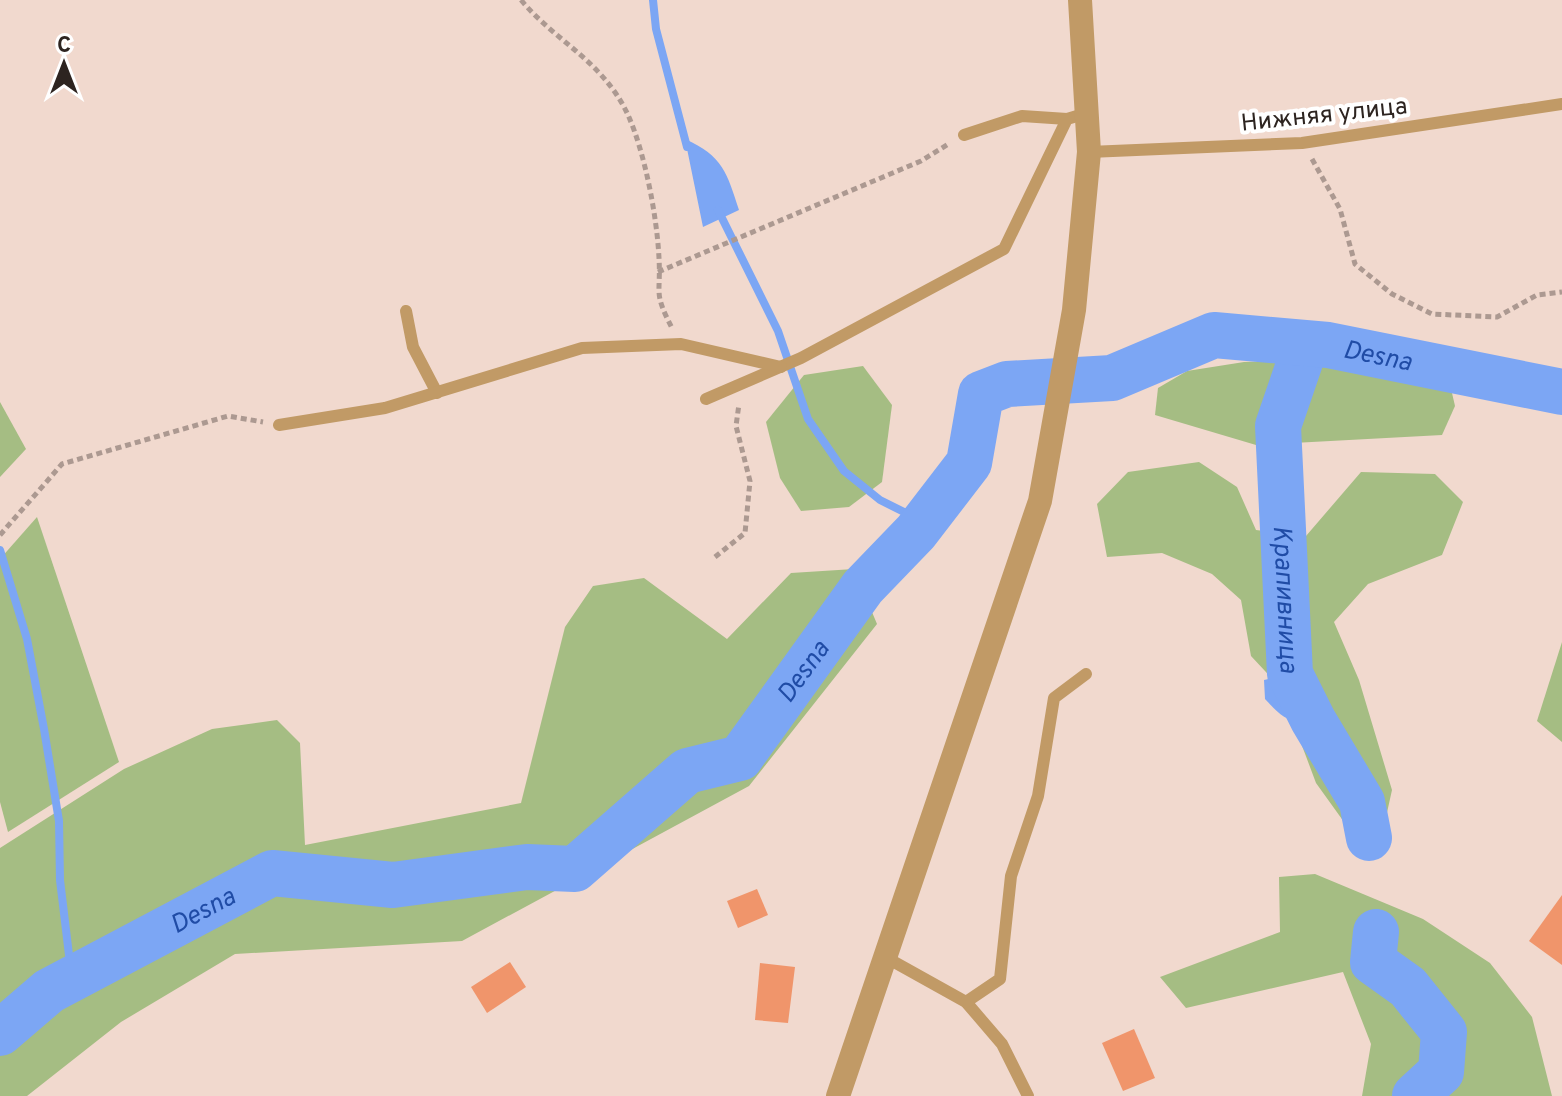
<svg xmlns="http://www.w3.org/2000/svg" width="1562" height="1096" font-family="Overpass,sans-serif">
	<style>
		.green { fill: #a5bd83 }
		.water { fill: #7ca6f4 }
		.lines { fill: none; stroke-linecap: round; stroke-linejoin: round }
		.stream { stroke: #7ca6f4; stroke-width: 8 }
		.river { stroke: #7ca6f4; stroke-width: 46 }
		.building { fill: #f0956b }
		.path { stroke: #ac9991; stroke-width: 5; stroke-dasharray: 6 4; stroke-linecap: butt }
		.service { stroke: #c19a66; stroke-width: 12 }
		.tertiary { stroke: #c19a66; stroke-width: 24 }
		.labels { text-anchor: middle; stroke-width: 8; stroke-linejoin: round; paint-order: stroke }
		.street-label { font-size: 24px; fill: #2d2420; stroke: #fff }
		.water-label { font-size: 26px; font-style: italic; fill: #204ca6; stroke: #fff }
	</style>
	<rect width="100%" height="100%" fill="#f1d9ce"/>
	<g class="green">
		<path d="M1336 359 1449 380 1455 406 1442 435 1256 445 1155 415 1158 388 1187 371 1244 362Z"/>
		<path d="M863 366 892 405 882 482 849 507 801 511 780 478 766 422 804 375Z"/>
		<path d="M0 402 26 449 0 477Z"/>
		<path d="M1199 462 1237 487 1256 530 1306 536 1361 472 1435 474 1463 502 1442 555 1368 584 1334 622 1359 680 1392 790 1382 835 1344 822 1316 783 1280 687 1251 656 1241 600 1212 574 1162 553 1107 557 1097 504 1128 472Z"/>
		<path d="M37 517 119 762 8 832 0 802V559Z"/>
		<path d="M854 569 877 624 749 786 462 941 235 954 121 1022 27 1096H0V848L124 769 212 729 277 720 300 743 305 845 521 803 565 627 593 586 644 578 727 639 791 573Z"/>
		<path d="M1562 642V742L1537 721Z"/>
		<path d="M1315 874 1423 919 1490 963 1532 1017 1552 1096H1362L1371 1044 1343 972 1186 1008 1160 977 1280 932 1279 877Z"/>
	</g>
	<g class="water">
		<path d="M685 139C723 156 727 173 739 210L703 227Z"/>
		<path d="M1290 674C1309 687 1318 696 1313 720 1289 726 1280 715 1265 699L1264 680Z"/>
	</g>
	<g class="lines">
		<g class="stream">
			<path d="M653 0 656 29 687 147"/>
			<path d="M718 210 778 331 808 419 844 471 880 500 924 522"/>
			<path d="M0 550 27 639 44 729 59 821 60 880 72 980"/>
		</g>
		<g class="river">
			<path id="s1" d="M1306 344 1278 426 1290 674 1313 720 1362 802 1369 838"/>
			<path d="M1376 932 1373 962 1408 987 1444 1032 1441 1072 1415 1096"/>
			<path id="s2" d="M0 1033 49 991 272 873 393 885 527 867 575 869 687 771 740 758 863 587 916 532 969 463 981 394 1007 384 1112 378 1214 335 1328 345 1562 392"/>
		</g>
	</g>
	<g class="building">
		<path d="M757 889 768 915 738 928 727 901Z"/>
		<path d="M1562 895V965L1529 941Z"/>
		<path d="M510 962 526 987 487 1013 471 987Z"/>
		<path d="M760 963 795 967 788 1023 755 1020Z"/>
		<path d="M1134 1029 1155 1078 1123 1091 1102 1043Z"/>
	</g>
	<g class="lines">
		<g class="path">
			<path d="M521 0C556 42 603 61 628 115 645 153 657 217 659 258 661 296 653 291 672 328"/>
			<path d="M1312 159 1340 209 1355 264 1392 294 1432 314 1497 317 1537 295 1562 292"/>
			<path d="M658 272 921 161 950 143"/>
			<path d="M0 535 62 464 228 416 263 422"/>
			<path d="M715 557 745 533 750 481 736 426 739 404"/>
		</g>
		<g class="service">
			<path d="M964 135 1022 116 1067 119"/>
			<path d="M1089 152 1302 143 1562 104"/>
			<path d="M406 311 413 347 437 393"/>
			<path d="M706 399 801 358 1004 249 1067 119 1087 113"/>
			<path d="M279 425 385 408 582 348 681 344 781 367"/>
			<path d="M887 958 966 1002 1002 1044 1028 1096"/>
			<path d="M966 1002 1000 979 1011 876 1038 796 1054 698 1086 674"/>
		</g>
		<path class="tertiary" d="M838 1096 1040 501 1074 310 1089 152 1080 0"/>
	</g>
	<g class="labels">
		<g class="street-label">
			<text transform="translate(1324 114) rotate(-6)" y="8">Нижняя улица</text>
		</g>
		<g class="water-label">
			<text dy="9" stroke="none"><textPath href="#s2" startOffset="1678">Desna</textPath></text>
			<text dy="9" stroke="none"><textPath href="#s1" startOffset="260">Крапивница</textPath></text>
			<text dy="9" stroke="none"><textPath href="#s2" startOffset="932">Desna</textPath></text>
			<text dy="9" stroke="none"><textPath href="#s2" startOffset="238">Desna</textPath></text>
		</g>
	</g>
	<g transform="translate(64 64)" stroke="#ffffff" stroke-width="6" paint-order="stroke">
	<path d="M0-6L14 30L0 20L-14 30Z" fill="#2d2420"/>
	<text y="-12" font-size="22" font-weight="bold" text-anchor="middle" fill="#2d2420">С</text>
	</g>
</svg>
